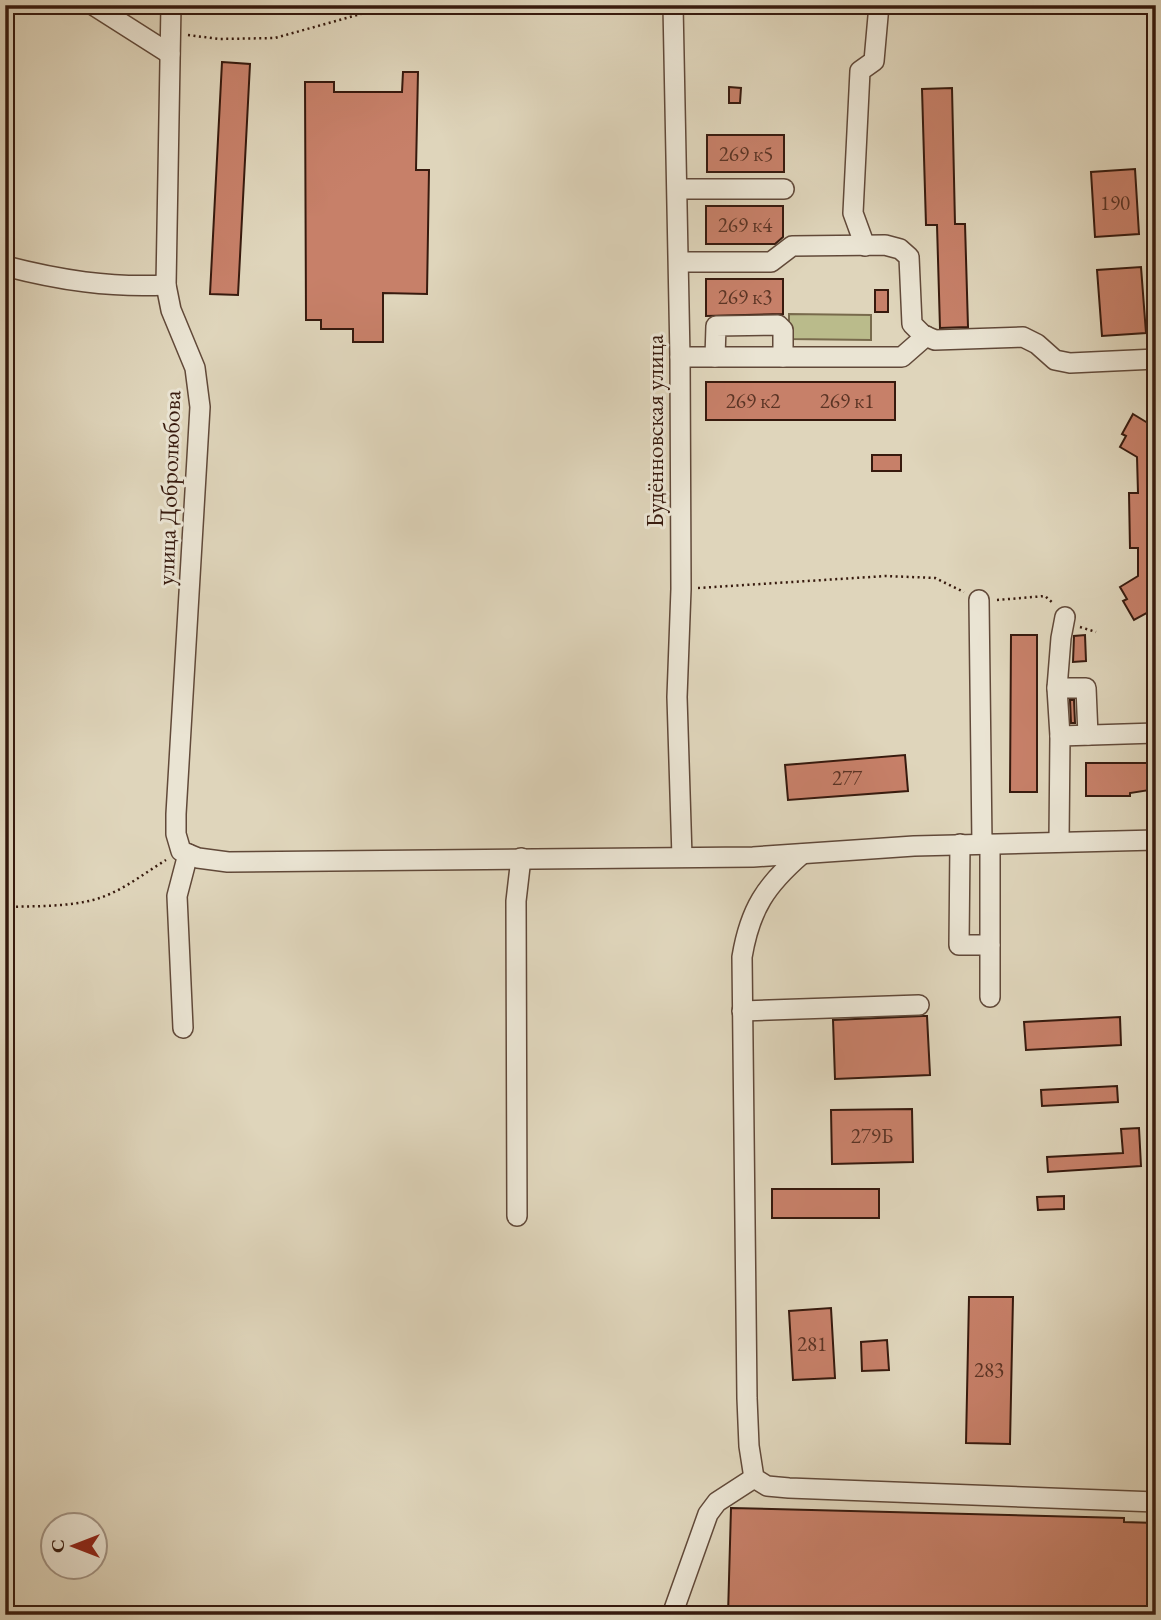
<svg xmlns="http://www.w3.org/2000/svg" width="1161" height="1620" font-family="'EB Garamond',serif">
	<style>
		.green { fill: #babb8b; stroke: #786a4c; stroke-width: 2 }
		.building { fill: #c78069; stroke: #371a0e; stroke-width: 2 }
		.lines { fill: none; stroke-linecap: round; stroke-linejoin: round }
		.minor-casing { stroke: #614939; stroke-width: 22 }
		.path { stroke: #371a0e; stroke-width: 2.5; stroke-dasharray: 2 3.5; stroke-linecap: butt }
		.minor { stroke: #eae4d3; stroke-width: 19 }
		.labels { text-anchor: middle; stroke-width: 6; stroke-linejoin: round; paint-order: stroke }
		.number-label { font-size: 21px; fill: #5b3425 }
		.street-label { font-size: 24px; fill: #371a0e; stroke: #eae4d3 }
	</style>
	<rect width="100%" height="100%" fill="#dfd5bb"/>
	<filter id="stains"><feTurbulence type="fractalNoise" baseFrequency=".00286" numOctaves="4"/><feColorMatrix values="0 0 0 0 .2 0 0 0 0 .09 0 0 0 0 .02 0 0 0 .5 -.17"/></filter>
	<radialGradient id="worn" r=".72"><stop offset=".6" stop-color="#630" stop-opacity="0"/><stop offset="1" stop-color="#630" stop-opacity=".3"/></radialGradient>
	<path class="green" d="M789 314 871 315V340L789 339Z"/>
	<g class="building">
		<path d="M222 62 250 64 238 295 210 294Z"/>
		<path d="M403 72H418L416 170H429L427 294 383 293V342H353V329H321V320H306L305 82H334V92H402Z"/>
		<path d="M729 87 741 88 740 103H729Z"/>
		<path d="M952 88 955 224H965L968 327 940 328 937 225H926L922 89Z"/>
		<rect x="707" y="135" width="77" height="37"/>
		<path d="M1135 169 1139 234 1095 237 1091 172Z"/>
		<path d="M706 206H783V237L775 244H706Z"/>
		<path d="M1141 267 1146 333 1102 336 1097 270Z"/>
		<path d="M706 279H783V314L706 316Z"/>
		<rect x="875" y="290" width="13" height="22"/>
		<rect x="706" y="382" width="189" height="38"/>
		<path d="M1133 414 1156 428V608L1134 620 1123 601 1127 599 1120 587 1138 576V548H1130L1129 493H1138L1137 457 1120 447 1126 436 1122 434Z"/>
		<rect x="872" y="455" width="29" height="16"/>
		<path d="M1011 635H1037V792H1010Z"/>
		<path d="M1085 635 1086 661 1073 662 1074 636Z"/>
		<path d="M1070 700H1074L1075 723H1071Z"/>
		<path d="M905 755 908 791 788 800 785 765Z"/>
		<path d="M1086 763H1156V789L1130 793V796H1086Z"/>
		<path d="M923 1016H927L930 1075 835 1079 833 1020Z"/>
		<path d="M1120 1017 1121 1045 1026 1050 1024 1022Z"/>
		<path d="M1117 1086 1118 1102 1042 1106 1041 1090Z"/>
		<path d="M912 1109 913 1162 832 1164 831 1110Z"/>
		<path d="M1139 1128 1141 1166 1048 1172 1047 1157 1123 1153 1121 1129Z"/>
		<rect x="772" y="1189" width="107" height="29"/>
		<path d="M1064 1196V1209L1038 1210 1037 1197Z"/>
		<path d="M969 1297H1013L1010 1444 966 1443Z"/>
		<path d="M831 1308 835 1378 793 1380 789 1311Z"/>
		<path d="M887 1340 889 1370 862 1371 861 1342Z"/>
		<path d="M731 1508 1124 1518V1522L1156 1523V1615H728Z"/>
	</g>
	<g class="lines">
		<g class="minor-casing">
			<g id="minor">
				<path d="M93 5 170 54"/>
				<path d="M171 5 166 285 171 310 195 368 200 407 176 814V834L181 851 198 858 228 862 753 857 914 846 1156 840"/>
				<path d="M673 5 680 357 681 589 677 697 682 857"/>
				<path d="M678 189H784"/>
				<path d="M865 246 853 213 860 71 874 61 879 5"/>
				<path d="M679 262H771L792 246 885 245 900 249 909 257 912 324 923 335 935 340 1023 337 1037 344 1055 360 1070 363 1156 359"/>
				<path d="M5 266C59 280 110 288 166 285"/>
				<path d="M680 357H902L926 336"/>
				<path d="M715 357 716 326 778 325 783 330V357"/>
				<path d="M979 600 982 844"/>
				<path d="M1057 688 1061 638 1065 617"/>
				<path d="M1060 736 1057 688H1086L1088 735"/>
				<path d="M1059 842 1060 736 1156 733"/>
				<path d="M960 844 959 945H990"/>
				<path d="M802 854C766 885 750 909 742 957L747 1398 749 1446 754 1478 767 1486 789 1488 1156 1502"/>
				<path d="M990 997V844"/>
				<path d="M742 1011 919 1005"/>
				<path d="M183 1028 177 896 188 854"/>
				<path d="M517 1216 516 901 521 858"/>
				<path d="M672 1615 708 1514 717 1502 754 1478"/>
			</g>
		</g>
		<g class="path">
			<path d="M188 35 219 39 275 38 393 5"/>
			<path d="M698 588 886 576 935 578 964 592"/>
			<path d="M997 600 1045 596 1054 604"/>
			<path d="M1080 627 1096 632"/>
			<path d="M5 907C35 906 65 907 93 900 120 893 143 874 166 860"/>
		</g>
		<use href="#minor" class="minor"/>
	</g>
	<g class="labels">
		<g class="number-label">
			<text x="746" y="161">269 к5</text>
			<text x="1115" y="210">190</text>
			<text x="745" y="232">269 к4</text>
			<text x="745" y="304">269 к3</text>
			<text x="753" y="408">269 к2</text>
			<text x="847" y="408">269 к1</text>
			<text x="847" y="785">277</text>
			<text x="872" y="1143">279Б</text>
			<text x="812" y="1351">281</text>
			<text x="989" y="1377">283</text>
		</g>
		<g class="street-label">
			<text transform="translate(655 431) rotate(-90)" y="8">Будённовская улица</text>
			<text transform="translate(169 488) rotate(-88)" y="8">улица Добролюбова</text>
		</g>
	</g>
	<rect width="1161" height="1620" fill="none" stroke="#dfd5bb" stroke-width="28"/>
	<rect x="7" y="7" width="1147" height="1606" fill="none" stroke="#371a0e" stroke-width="3.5"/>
	<rect x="14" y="14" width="1133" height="1592" fill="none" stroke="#371a0e" stroke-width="2"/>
	<g transform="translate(74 1546) rotate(270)"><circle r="33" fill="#eae4d3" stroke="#a29384" stroke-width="2"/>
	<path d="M0-5L12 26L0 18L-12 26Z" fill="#8f2418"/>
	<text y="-10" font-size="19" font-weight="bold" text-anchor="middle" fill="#371a0e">С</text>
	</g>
	<rect width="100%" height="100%" filter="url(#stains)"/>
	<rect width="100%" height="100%" fill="url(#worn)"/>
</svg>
